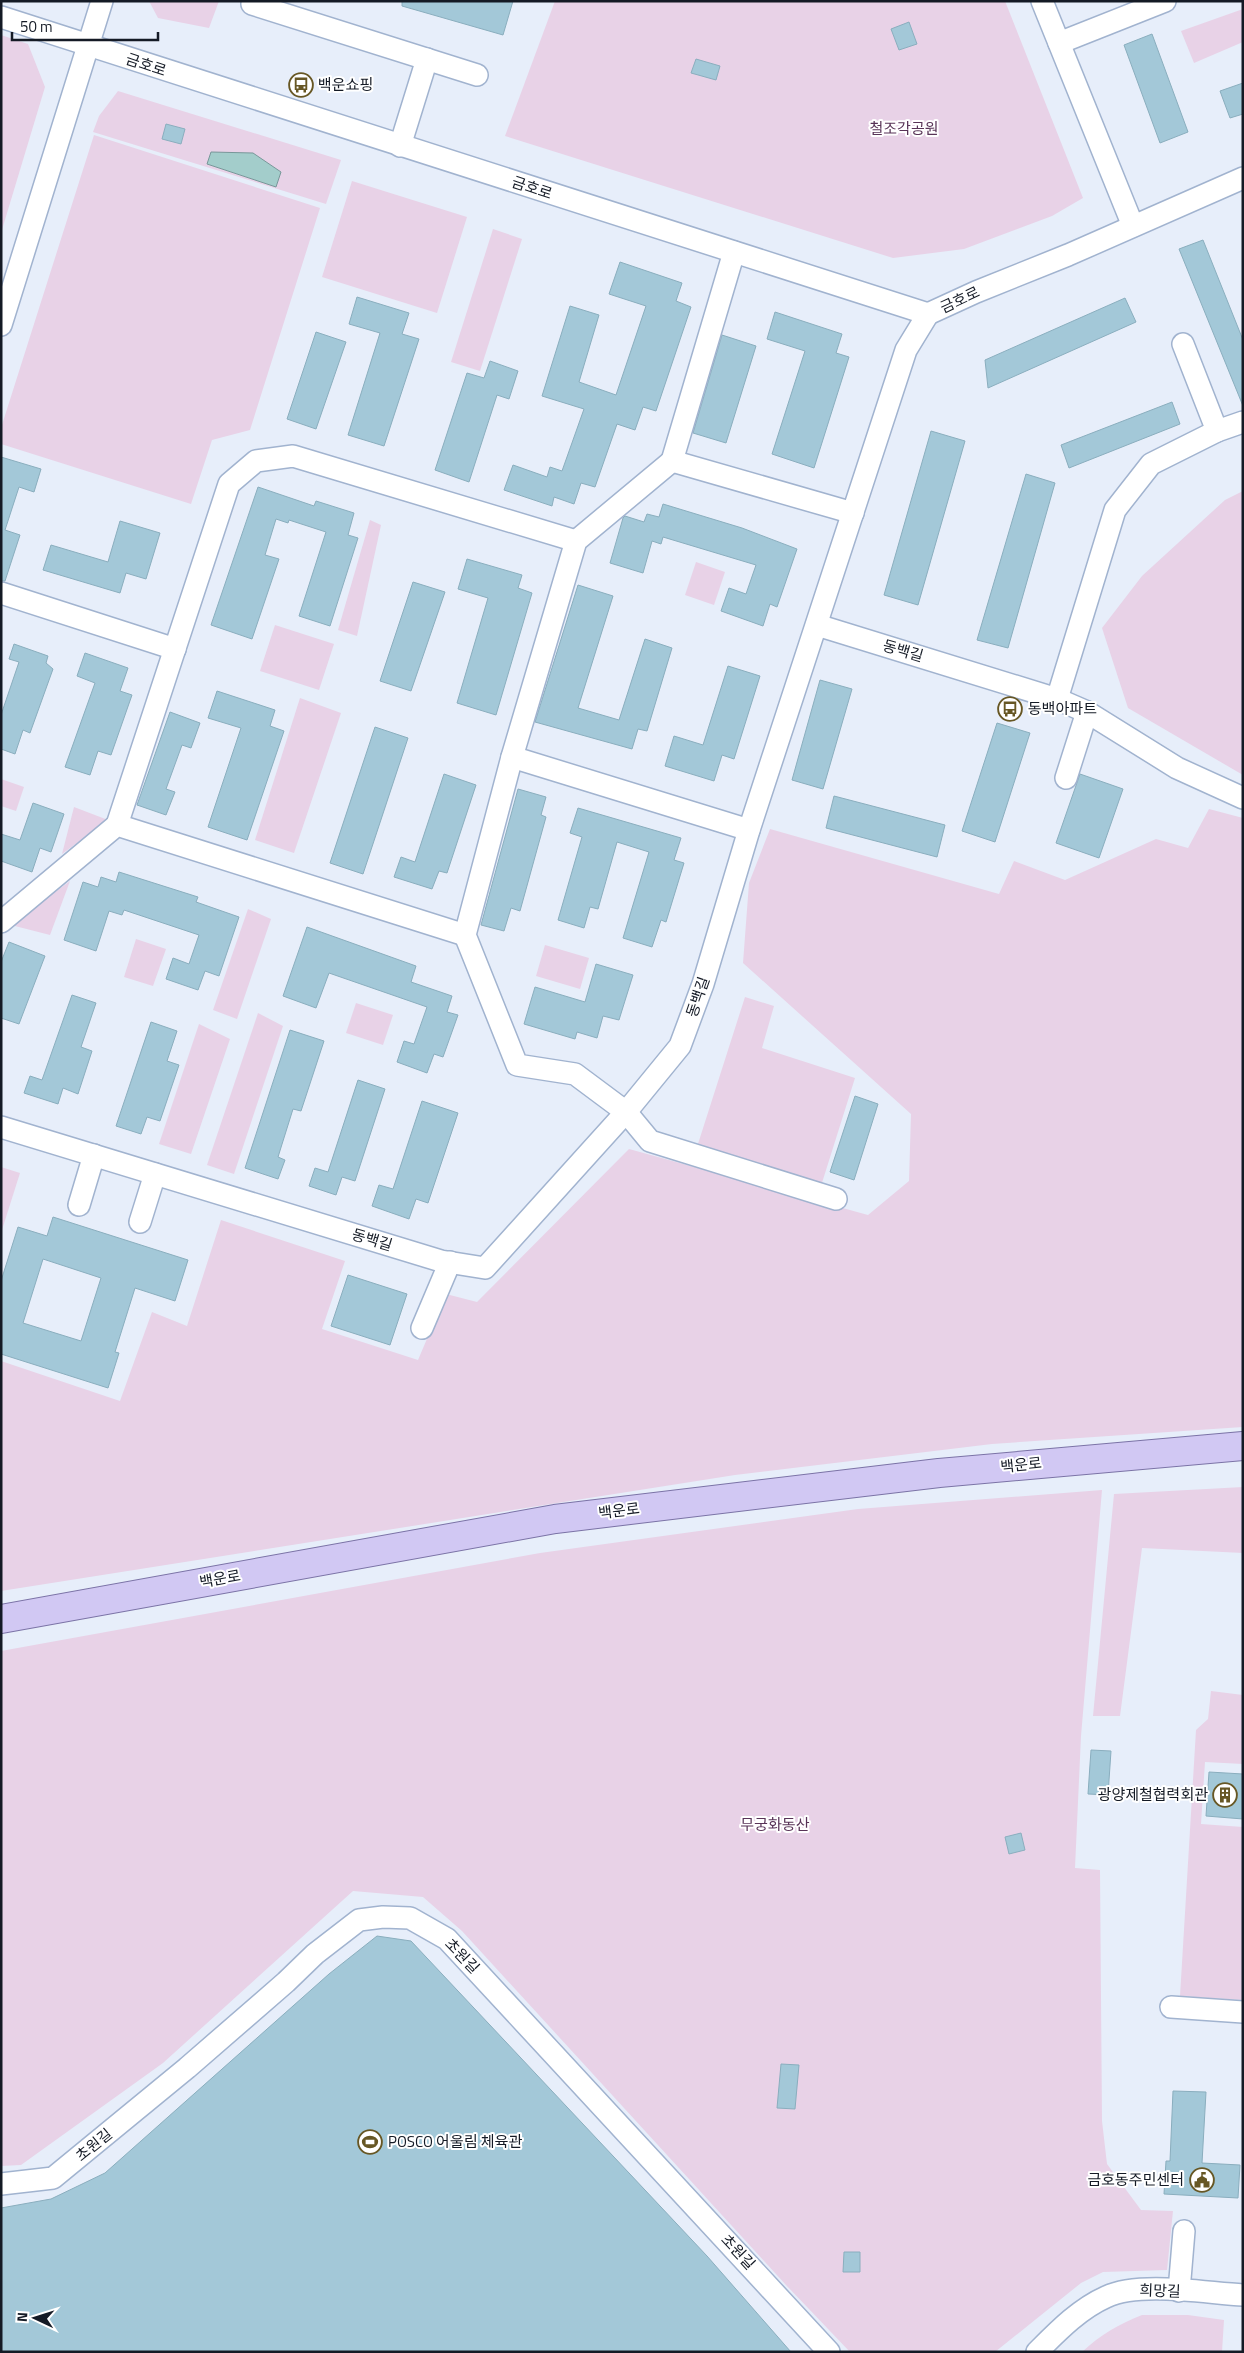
<svg xmlns="http://www.w3.org/2000/svg" width="1244" height="2353" font-family="'Titillium Web','Noto Sans KR',sans-serif">
	<style>
		.green { fill: #e8d2e7 }
		.water { fill: #a3cdcb; stroke: #789799 }
		.building { fill: #a3c8d8; stroke: #8aaebe; fill-rule: evenodd }
		.lines { fill: none; stroke-linecap: round; stroke-linejoin: round }
		.minor-casing { stroke: #a1b3cf; stroke-width: 24 }
		.major-casing { stroke: #7b73a6; stroke-width: 30 }
		.minor { stroke: #fff; stroke-width: 21 }
		.major { stroke: #d1c8f3; stroke-width: 28 }
		.labels { text-anchor: middle; stroke-width: 4; stroke-linejoin: round; paint-order: stroke }
		.street-label { font-size: 15px; fill: #141a25; stroke: #fff }
		.poi-label { font-size: 15px; fill: #141a25; stroke: #fff; text-anchor: start }
		.park-label { font-size: 15px; fill: #583357; stroke: #fff }
	</style>
	<rect width="100%" height="100%" fill="#e7eefa"/>
	<g class="green">
		<path d="M149 1H219L209 28 158 18Z"/>
		<path d="M555 1H1005L1083 198 1052 216 964 249 893 258 505 136Z"/>
		<path d="M1243 9V42L1194 63 1181 31Z"/>
		<path d="M1 35 28 44 45 87 1 233Z"/>
		<path d="M118 91 341 160 326 204 93 132 99 116Z"/>
		<path d="M94 135 320 208 250 430 212 440 191 504 1 444V428Z"/>
		<path d="M352 181 467 217 437 313 322 277Z"/>
		<path d="M493 229 522 239 480 371 451 362Z"/>
		<path d="M1243 491V775L1128 708 1102 628 1142 576 1225 500Z"/>
		<path d="M370 520 381 525 357 636 338 630Z"/>
		<path d="M696 562 725 572 714 605 685 595Z"/>
		<path d="M275 625 334 644 319 690 260 671Z"/>
		<path d="M300 698 341 713 294 853 255 840Z"/>
		<path d="M1 779 24 787 16 811 1 806Z"/>
		<path d="M74 807 108 820 62 854Z"/>
		<path d="M1209 809 1243 818V1427L992 1444 735 1475 1 1591V1361L120 1401 152 1312 187 1326 221 1220 345 1261 322 1329 418 1360 446 1294 477 1302 629 1149 868 1215 909 1181 911 1114 743 963 749 883 770 829 999 894 1014 861 1065 880 1156 839 1188 848Z"/>
		<path d="M70 881 50 935 11 925Z"/>
		<path d="M248 909 271 919 237 1019 213 1010Z"/>
		<path d="M136 939 166 949 153 986 124 977Z"/>
		<path d="M545 945 589 958 580 989 536 976Z"/>
		<path d="M745 997 774 1006 762 1048 855 1078 821 1186 697 1147Z"/>
		<path d="M356 1003 393 1015 383 1045 346 1033Z"/>
		<path d="M258 1013 283 1026 234 1174 207 1165Z"/>
		<path d="M199 1024 230 1039 191 1154 159 1144Z"/>
		<path d="M1 1167 20 1173 1 1233Z"/>
		<path d="M1243 1487V1553L1142 1548 1120 1716H1093L1114 1494Z"/>
		<path d="M1102 1490 1081 1736 1075 1868 1100 1870 1102 2121 1107 2164 1141 2210 1173 2211 1167 2270 1103 2272 1081 2283 995 2352H850L786 2285 462 1931 423 1897 353 1891 163 2063 21 2165 1 2166V1651L540 1553 858 1509Z"/>
		<path d="M1211 1691 1243 1695V1764L1205 1762 1201 1824 1243 1827V2000L1180 1996 1196 1730 1208 1719Z"/>
		<path d="M1142 2315H1188L1224 2320 1222 2352H1082C1100 2335 1119 2324 1142 2315Z"/>
	</g>
	<path class="water" d="M211 152 253 153 281 172 276 187 207 164Z"/>
	<g class="building">
		<path d="M402 1H513L503 35 402 6Z"/>
		<path d="M909 22 917 44 899 50 891 29Z"/>
		<path d="M1152 34 1188 132 1160 143 1124 45Z"/>
		<path d="M696 59 720 66 716 80 691 73Z"/>
		<path d="M1243 83V114L1230 118 1220 91Z"/>
		<path d="M166 124 185 129 181 144 162 139Z"/>
		<path d="M1203 240 1243 340V406L1179 249Z"/>
		<path d="M620 262 682 283 676 301 691 307 656 411 643 407 635 430 617 424 595 487 581 483 574 504 554 497 552 506 504 490 513 465 547 477 550 467 562 471 584 409 542 396 570 306 599 315 579 382 616 395 646 306 609 294Z"/>
		<path d="M357 297 409 313 402 334 419 339 384 446 348 435 380 333 349 324Z"/>
		<path d="M1125 298 1136 322 988 388 985 360Z"/>
		<path d="M775 312 842 334 836 353 849 357 814 468 772 454 805 351 767 339Z"/>
		<path d="M316 332 346 342 316 429 287 419Z"/>
		<path d="M722 335 756 346 726 443 693 433Z"/>
		<path d="M490 361 518 371 509 399 497 395 469 482 435 470 467 373 484 378Z"/>
		<path d="M1172 402 1180 424 1069 468 1061 445Z"/>
		<path d="M931 431 965 441 918 605 884 595Z"/>
		<path d="M1 457 41 469 34 492 19 487 5 530 20 535 5 581H1Z"/>
		<path d="M1026 474 1055 483 1008 648 977 640Z"/>
		<path d="M258 487 314 506 316 501 354 513 348 535 358 538 330 626 299 616 326 532 289 520 288 523 276 519 265 555 279 559 252 639 211 625Z"/>
		<path d="M663 504 742 528 797 549 777 607 770 604 763 626 721 611 729 588 746 594 756 565 663 537 661 544 652 541 643 573 610 563 623 518 625 516 644 522 647 514 659 517Z"/>
		<path d="M120 521 160 533 146 579 126 573 120 593 43 570 51 545 108 562Z"/>
		<path d="M467 559 522 575 518 588 532 593 496 715 457 703 488 598 458 589Z"/>
		<path d="M413 582 445 592 411 691 380 681Z"/>
		<path d="M578 585 613 596 578 708 619 720 645 639 672 648 647 731 638 729 632 749 535 722Z"/>
		<path d="M14 644 48 656 46 663 53 669 30 733 23 730 15 754 1 749V715L19 662 9 659Z"/>
		<path d="M85 653 128 668 120 691 132 695 111 755 98 751 90 775 65 767 95 683 77 676Z"/>
		<path d="M728 666 760 676 734 759 722 755 714 781 665 766 674 736 703 745Z"/>
		<path d="M820 680 852 689 823 789 792 780Z"/>
		<path d="M217 691 275 710 270 726 284 731 247 840 208 827 241 728 208 718Z"/>
		<path d="M170 712 200 723 191 748 182 745 166 789 175 792 166 815 137 805Z"/>
		<path d="M997 723 1030 733 995 842 962 831Z"/>
		<path d="M375 727 408 738 363 874 330 863Z"/>
		<path d="M444 774 476 785 447 873 439 871 432 889 394 877 401 857 415 862Z"/>
		<path d="M1080 774 1123 789 1099 858 1056 843Z"/>
		<path d="M518 789 546 797 541 815 546 817 520 911 511 908 504 931 481 925Z"/>
		<path d="M834 796 945 825 937 857 826 828Z"/>
		<path d="M33 803 64 814 51 852 40 848 32 872 1 861V834L20 840Z"/>
		<path d="M578 808 681 838 674 860 684 863 666 922 661 920 652 947 623 938 649 852 617 842 598 909 590 907 584 928 558 920 582 837 570 833Z"/>
		<path d="M119 872 198 897 196 902 239 917 219 976 205 971 198 990 166 979 173 958 189 964 199 935 124 910 122 915 109 911 96 951 64 940 83 882 98 887 101 877 116 882Z"/>
		<path d="M307 927 416 966 411 982 452 996 447 1012 458 1015 443 1057 434 1054 427 1073 397 1062 404 1041 414 1044 427 1007 329 973 316 1008 283 996Z"/>
		<path d="M9 942 45 956 19 1024 1 1018V962Z"/>
		<path d="M596 964 633 975 619 1020 603 1016 597 1038 577 1032 575 1039 524 1024 535 987 585 1002Z"/>
		<path d="M72 995 96 1003 81 1047 92 1051 78 1094 63 1088 58 1104 24 1093 30 1076 42 1080Z"/>
		<path d="M151 1022 177 1031 167 1061 179 1065 160 1121 147 1117 141 1134 116 1126Z"/>
		<path d="M290 1030 324 1041 301 1111 293 1109 278 1157 285 1160 278 1179 245 1168Z"/>
		<path d="M358 1080 385 1089 355 1181 342 1177 336 1195 309 1186 315 1168 328 1172Z"/>
		<path d="M855 1096 878 1104 854 1180 830 1172Z"/>
		<path d="M422 1101 458 1113 428 1203 416 1199 409 1219 372 1206 379 1185 393 1189Z"/>
		<path d="M53 1217 188 1260 175 1301 135 1288 115 1352 119 1353 108 1388 1 1354V1281L18 1227 47 1236ZM43 1259 101 1278 81 1341 23 1323Z"/>
		<path d="M348 1275 407 1294 390 1345 331 1326Z"/>
		<path d="M1091 1750 1111 1751 1108 1795 1088 1794Z"/>
		<path d="M1209 1772 1243 1774V1819L1206 1816Z"/>
		<path d="M1021 1833 1025 1850 1009 1854 1005 1837Z"/>
		<path d="M377 1936 411 1941 707 2256 791 2352H1V2208L51 2199 105 2173 329 1974Z"/>
		<path d="M781 2064 799 2065 795 2109 777 2108Z"/>
		<path d="M1173 2091 1206 2092 1202 2163 1240 2165 1238 2198 1164 2194 1166 2161H1170Z"/>
		<path d="M844 2252H860V2272H843Z"/>
	</g>
	<g class="lines">
		<g class="minor-casing">
			<g id="minor">
				<path d="M253 1 252 4 477 75"/>
				<path d="M1042 1 1133 226"/>
				<path d="M1 17 928 314 976 292 1068 255 1243 178"/>
				<path d="M1059 43 1165 1"/>
				<path d="M400 146 427 59"/>
				<path d="M1 325 102 1"/>
				<path d="M1217 431 1243 422"/>
				<path d="M672 461 734 252"/>
				<path d="M1 593 175 649"/>
				<path d="M817 625 1057 699 1087 712 1177 768 1243 798"/>
				<path d="M1057 699 1115 510 1151 464 1217 431 1183 344"/>
				<path d="M512 757 749 830"/>
				<path d="M1066 778 1087 712"/>
				<path d="M117 825 229 484 256 461 293 456 576 541"/>
				<path d="M1 922 117 825 465 935"/>
				<path d="M1 1127 441 1261 485 1268 626 1112 680 1046 703 984 749 830 906 350 928 314"/>
				<path d="M836 1199 650 1141 626 1112 575 1074 517 1065 465 935 512 757 576 541 672 461 853 513"/>
				<path d="M79 1205 94 1155"/>
				<path d="M140 1222 155 1174"/>
				<path d="M422 1328 450 1262"/>
				<path d="M1171 2007 1243 2012"/>
				<path d="M1 2184 53 2178 187 2068 286 1982 315 1954 359 1920 383 1917 410 1918 447 1939 829 2352"/>
				<path d="M1179 2291 1184 2231"/>
				<path d="M1037 2352C1057 2332 1079 2309 1106 2297 1140 2281 1205 2293 1243 2295"/>
			</g>
		</g>
		<g class="major-casing">
			<path id="major" d="M1 1619 555 1519 939 1473 1243 1446"/>
		</g>
		<use href="#minor" class="minor"/>
		<use href="#major" class="major"/>
	</g>
	<defs>
		<g id="bus-ring" transform="scale(1.25)"><circle r="9.5" fill="#fff" stroke="#675724" stroke-width="1.5"/><path d="M-5-6H5V4H4V6H2V4H-2V6H-4V4H-5ZM-3.5-4V0h7V-4ZM-3.5 1.2v1.5H-2V1.2ZM2 1.2v1.5H3.5V1.2Z" fill="#675724"/></g>
		<g id="building-ring" transform="scale(1.25)"><circle r="9.5" fill="#fff" stroke="#675724" stroke-width="1.5"/><path d="M-4-6H4V6H1V3H-1V6H-4ZM-2.5-4.3h1.7v1.8h-1.7ZM.8-4.3h1.7v1.8H.8ZM-2.5-1h1.7V.8h-1.7ZM.8-1h1.7V.8H.8Z" fill="#675724"/></g>
		<g id="stadium-ring" transform="scale(1.25)"><circle r="9.5" fill="#fff" stroke="#675724" stroke-width="1.5"/><path d="M0-5a6.5 5 0 1 0 0 10a6.5 5 0 1 0 0-10ZM-3.5-1.8h7v3.6h-7Z" fill="#675724"/></g>
		<g id="civic-ring" transform="scale(1.25)"><circle r="9.5" fill="#fff" stroke="#675724" stroke-width="1.5"/><path d="M-.6-6.5H3V-4.5H.6V-3L4-1V1h2V6H-6V1h2V-1L-.6-3ZM-1.2 2.5V6h2.4V2.5Z" fill="#675724"/></g>
	</defs>
	<g fill-rule="evenodd">
		<use href="#bus-ring" x="301" y="85"/>
		<use href="#bus-ring" x="1010" y="709"/>
		<use href="#building-ring" x="1225" y="1795"/>
		<use href="#stadium-ring" x="370" y="2142"/>
		<use href="#civic-ring" x="1202" y="2180"/>
	</g>
	<g class="labels">
		<g class="street-label">
			<text transform="translate(146 65) rotate(18)" y="5">금호로</text>
			<text transform="translate(532 188) rotate(18)" y="5">금호로</text>
			<text transform="translate(960 300) rotate(-25)" y="5">금호로</text>
			<text transform="translate(903 651) rotate(16)" y="5">동백길</text>
			<text transform="translate(698 997) rotate(-71)" y="5">동백길</text>
			<text transform="translate(372 1240) rotate(17)" y="5">동백길</text>
			<text transform="translate(1021 1465) rotate(-6)" y="5">백운로</text>
			<text transform="translate(619 1511) rotate(-7)" y="5">백운로</text>
			<text transform="translate(220 1579) rotate(-10)" y="5">백운로</text>
			<text transform="translate(462 1956) rotate(46)" y="5">초원길</text>
			<text transform="translate(94 2145) rotate(-39)" y="5">초원길</text>
			<text transform="translate(738 2252) rotate(47)" y="5">초원길</text>
			<text transform="translate(1160 2291) rotate(2)" y="5">희망길</text>
		</g>
		<g class="poi-label">
			<text x="318" y="90">백운쇼핑</text>
			<text x="1028" y="714">동백아파트</text>
			<text x="1208" y="1800" text-anchor="end">광양제철협력회관</text>
			<text x="388" y="2147">POSCO 어울림 체육관</text>
			<text x="1184" y="2185" text-anchor="end">금호동주민센터</text>
		</g>
		<g class="park-label">
			<text x="904" y="134">철조각공원</text>
			<text x="775" y="1830">무궁화동산</text>
		</g>
	</g>
	<rect width="1244" height="2353" fill="none" stroke="#141a25" stroke-width="5"/>
	<g transform="translate(35 2318) rotate(274)" stroke="#ffffff" stroke-width="4" paint-order="stroke">
	<path d="M0-4L9 19L0 12L-9 19Z" fill="#141a25"/>
	<text y="-8" font-size="14" font-weight="bold" text-anchor="middle" fill="#141a25">N</text>
	</g>
	<path d="M12 32v8h146v-8" fill="none" stroke="#141a25" stroke-width="2.5"/>
	<text x="20" y="32" font-size="15" fill="#141a25" stroke="#ffffff" stroke-width="4" paint-order="stroke">50 m</text>
</svg>
